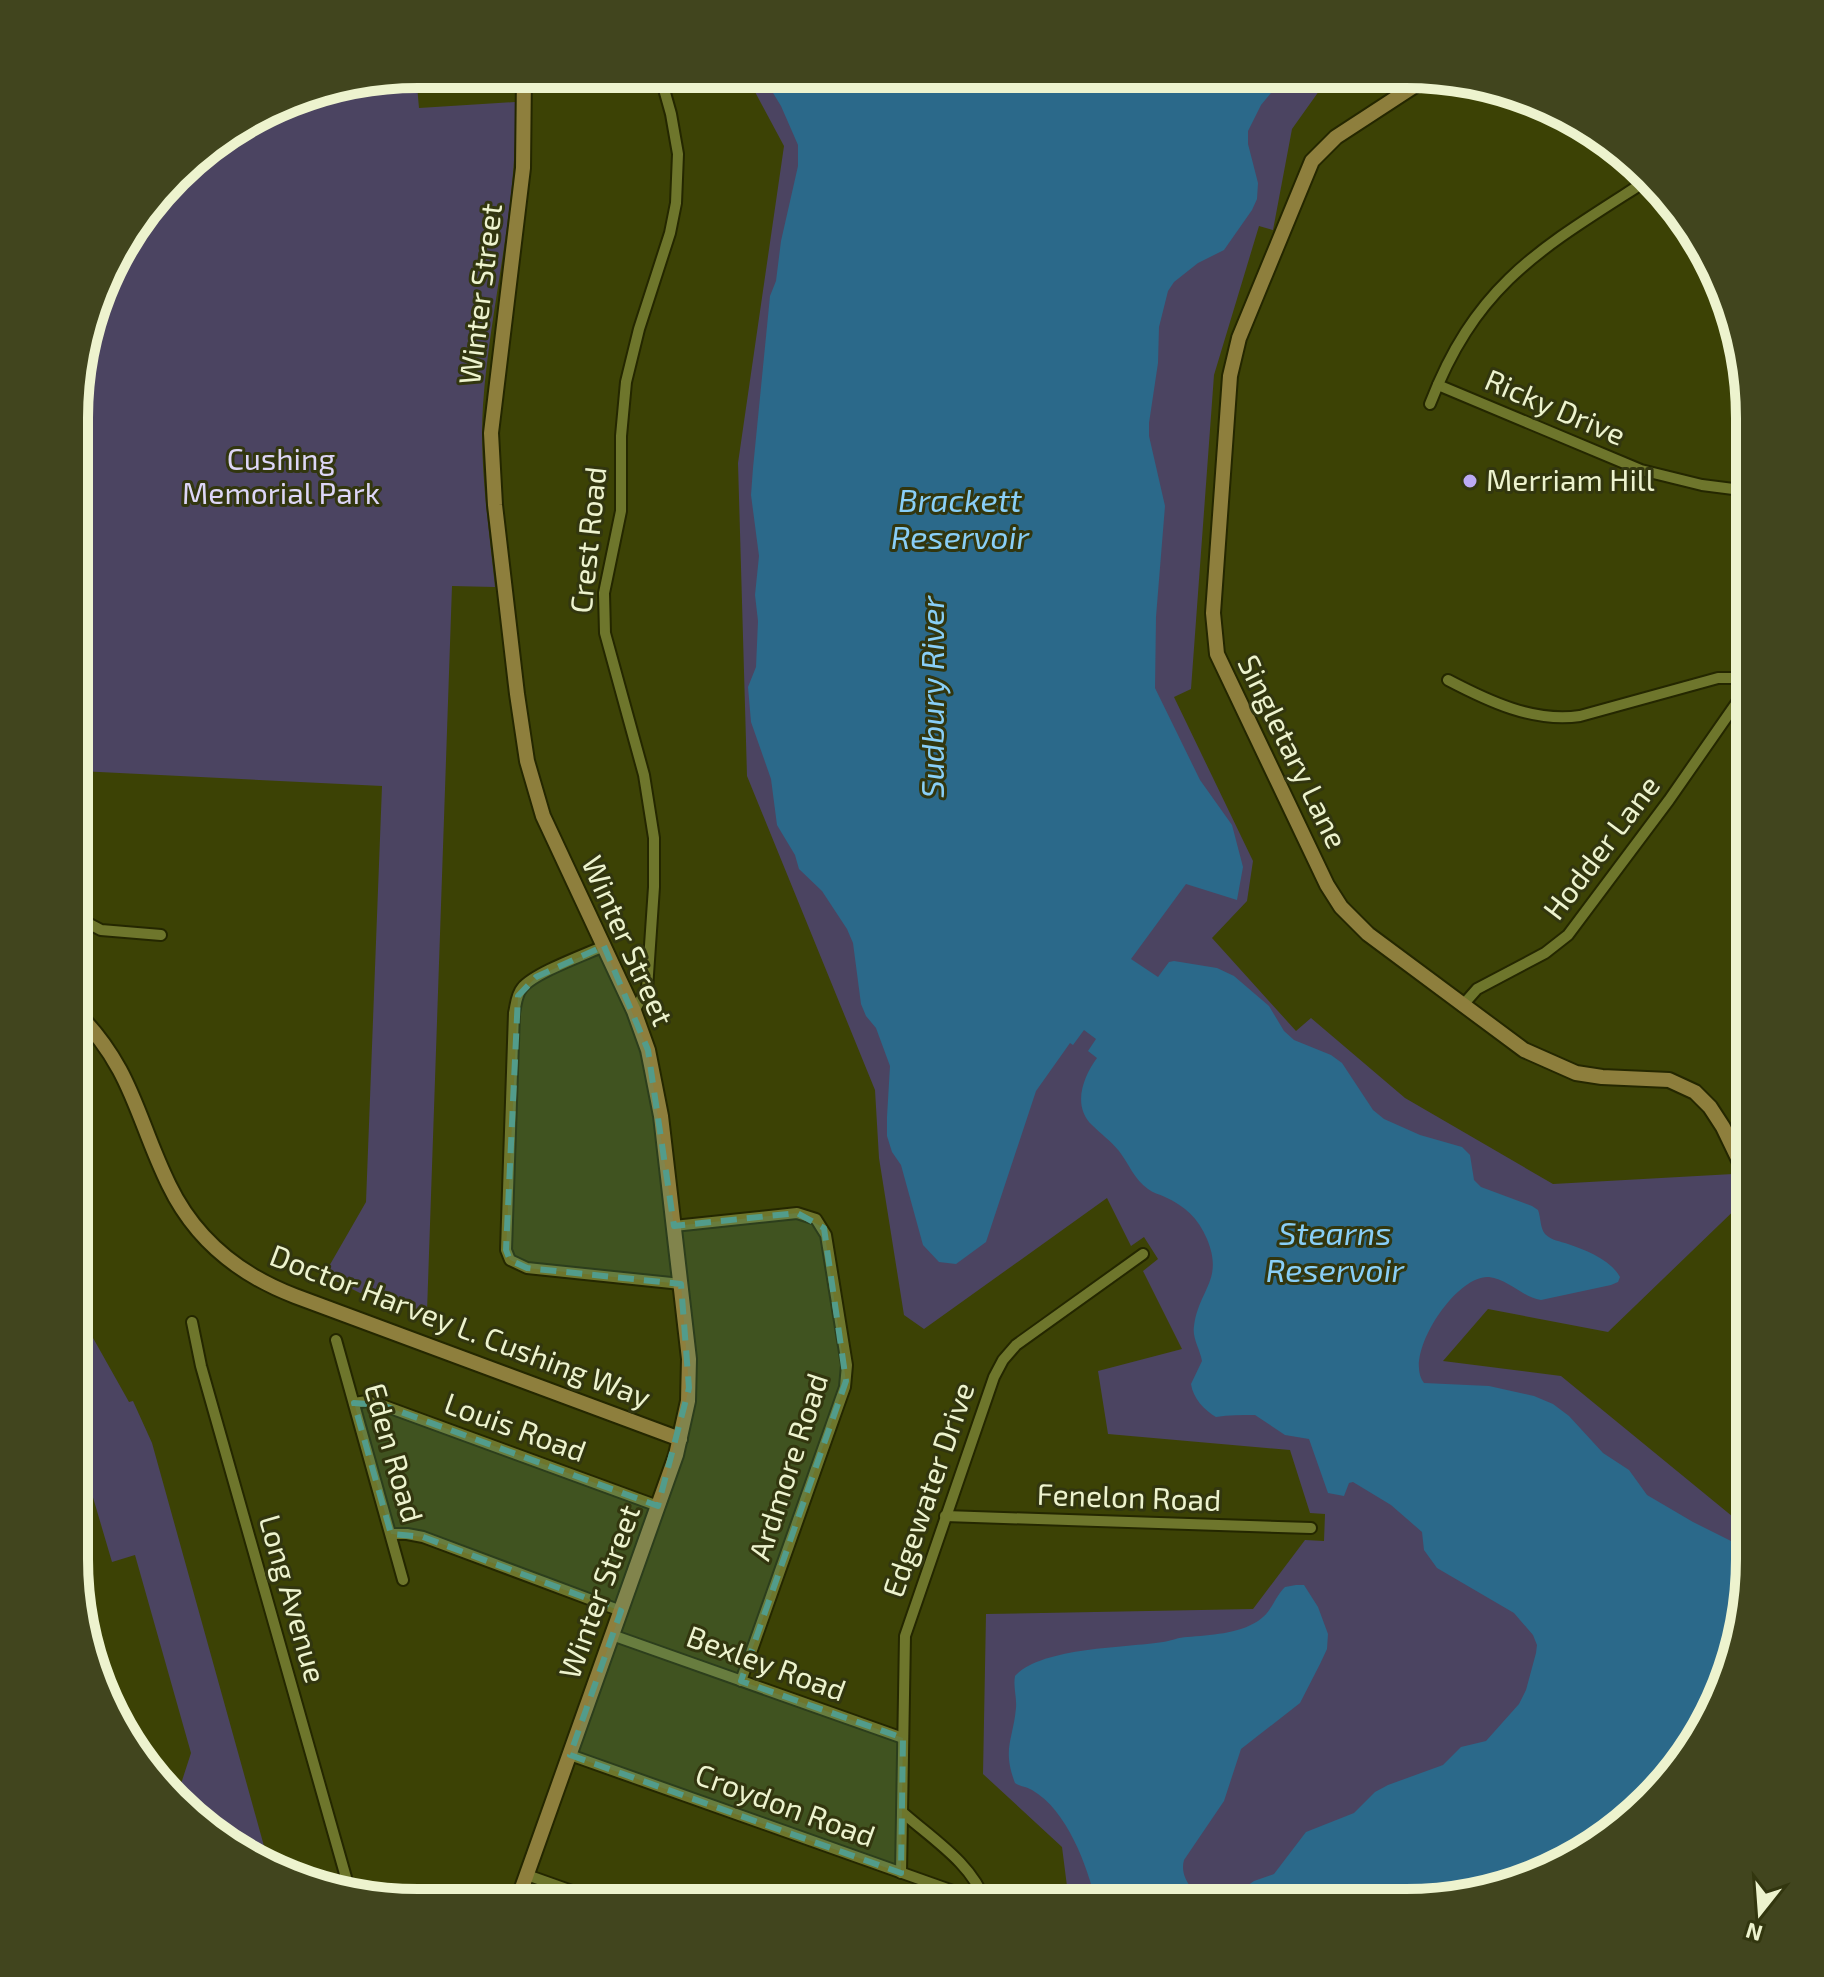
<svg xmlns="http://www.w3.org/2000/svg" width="1824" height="1977" font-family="'Exo 2',sans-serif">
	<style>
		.green { fill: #4b4461 }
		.water { fill: #2b698a }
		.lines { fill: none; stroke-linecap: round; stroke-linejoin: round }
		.street-casing { stroke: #242700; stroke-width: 14 }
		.secondary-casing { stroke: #242700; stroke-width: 18 }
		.street { stroke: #6e762c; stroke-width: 10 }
		.secondary { stroke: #8e7f3d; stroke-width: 14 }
		.marked { fill: #529c8b; fill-opacity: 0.2; stroke: #529c8b; stroke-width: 6; stroke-dasharray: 16 10; stroke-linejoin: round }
		.poi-dot { fill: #bcaaf5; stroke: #32360f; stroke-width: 3 }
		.labels { text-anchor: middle; stroke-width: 6; stroke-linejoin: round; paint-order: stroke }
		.street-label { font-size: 30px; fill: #edf3ce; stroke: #32360f }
		.park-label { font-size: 30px; fill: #ddd6f7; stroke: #32360f }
		.poi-label { font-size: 30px; fill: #edf3ce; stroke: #32360f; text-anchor: start }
		.water-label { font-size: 32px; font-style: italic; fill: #89cff7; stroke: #32360f }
		.rim { fill: none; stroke: #edf3ce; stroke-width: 10 }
	</style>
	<rect width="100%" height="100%" fill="#3c4205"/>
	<g class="green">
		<path d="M416 74 419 108 515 102C519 203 490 304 483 405 479 465 489 527 495 587L452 586 427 1312 360 1293 324 1275 366 1202 382 786 79 771 81 351 120 246 191 159 307 92Z"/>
		<path d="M746 75 1329 77 1292 129 1273 230 1259 226 1214 375 1191 689 1174 697 1253 861 1247 901 1212 938 1296 1031 1311 1018 1405 1098 1553 1184 1733 1174 1747 1198 1608 1332 1488 1309 1443 1361 1561 1376 1749 1530V1581L1704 1732 1597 1845 1516 1885 1428 1902H1069L1062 1847 983 1774 986 1614 1253 1609 1305 1540 1324 1541 1325 1514 1310 1513 1290 1450 1108 1434 1098 1371 1182 1349 1143 1271 1158 1259 1144 1237 1131 1246 1107 1198 924 1329 904 1315 879 1158 875 1090 747 776 738 463 784 146Z"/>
		<path d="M76 1313H79L129 1402 133 1401 152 1443 269 1864 246 1857 178 1793 191 1753 135 1555 112 1562 92 1494 75 1448Z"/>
	</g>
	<g class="water">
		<path d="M762 75 1285 76 1261 105 1248 131V144L1258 183 1257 199 1252 210 1224 250 1198 263 1174 282 1168 291 1159 327 1158 363 1149 423V436L1165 506 1156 617 1155 688 1200 780 1232 825 1243 867 1237 900 1186 884 1131 959 1158 977 1169 962 1174 961 1217 968 1234 976 1269 1006 1284 1031 1294 1040 1331 1055 1342 1063 1373 1110 1384 1119 1420 1135 1462 1147 1470 1155 1474 1180 1481 1187 1532 1206 1538 1210C1541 1218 1540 1228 1545 1234 1552 1241 1560 1241 1568 1244 1586 1250 1611 1260 1620 1277L1618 1282 1611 1285 1541 1300C1522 1297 1508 1279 1489 1277 1456 1274 1402 1356 1424 1383L1489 1386 1534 1396 1553 1404 1569 1416 1603 1453 1629 1470 1647 1495 1693 1522 1749 1550V1581L1704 1732 1597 1845 1516 1885 1428 1902H1223L1254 1881 1274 1874 1306 1832 1354 1813 1375 1792 1388 1785 1443 1765 1461 1747 1486 1741 1519 1704 1526 1690 1536 1653 1537 1645 1533 1635 1514 1613 1437 1568 1424 1550 1422 1532 1391 1505 1353 1482 1349 1483 1344 1496 1328 1493 1309 1439 1285 1435 1255 1415C1241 1415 1229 1415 1216 1417 1204 1410 1193 1398 1191 1384L1202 1361C1200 1349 1192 1338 1194 1326 1199 1289 1224 1280 1207 1239 1198 1218 1185 1206 1165 1197 1159 1194 1153 1193 1148 1189 1134 1179 1129 1164 1119 1151 1111 1141 1101 1134 1092 1125 1072 1106 1083 1077 1097 1058L1088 1051 1096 1039 1084 1030 1073 1045 1070 1043 1036 1091 986 1242 956 1264 939 1262 923 1245 901 1165 892 1152 887 1136V1117L890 1066 876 1028 866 1016 861 1004 853 943 847 929 822 891 799 869 795 855 777 825 771 779 751 722 748 687 756 667 758 621 755 595 759 556 751 495 753 468 770 296 776 281 781 241 798 166V145L781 106Z"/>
		<path d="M1296 1585H1304L1318 1607 1328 1634 1327 1649 1320 1664 1300 1703 1241 1749 1224 1801 1184 1860C1179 1878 1194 1894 1209 1902H1096C1087 1865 1067 1810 1032 1790 1026 1786 1021 1787 1015 1783 1002 1749 1013 1740 1016 1708 1017 1698 1013 1687 1015 1676 1042 1647 1125 1648 1163 1642 1171 1641 1179 1637 1187 1637 1210 1635 1238 1634 1258 1621 1272 1612 1274 1598 1285 1587Z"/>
	</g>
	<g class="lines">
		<g class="street-casing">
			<g id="street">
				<path d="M1438 385 1641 470 1702 485 1749 491"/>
				<path d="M1430 404C1477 282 1542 248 1646 181"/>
				<path d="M1448 680C1488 701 1534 723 1580 716L1718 678H1734L1749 684"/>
				<path d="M78 918 101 930 161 935"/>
				<path d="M604 946C584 955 534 973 522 988 516 995 516 1005 514 1013L506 1250 510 1260 527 1268 681 1284"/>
				<path d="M1462 1006 1477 989 1545 953 1568 935 1669 800 1749 685"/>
				<path d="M634 1011 647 989 654 887V838L644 775 605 633 604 593 621 511V436L626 382 639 329 670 233 676 203 678 154 671 114 660 75"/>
				<path d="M674 1226 797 1213 816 1219 826 1235 847 1365 845 1387 741 1681"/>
				<path d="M192 1322 201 1366 349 1888"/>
				<path d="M336 1340 403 1580"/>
				<path d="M354 1403 367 1401 382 1405 658 1506"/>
				<path d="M945 1516 1311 1528"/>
				<path d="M391 1534H407L423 1537 621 1611"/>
				<path d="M612 1635 903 1738"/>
				<path d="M570 1755 984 1902"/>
				<path d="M902 1812C931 1838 973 1864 985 1902"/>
				<path d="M901 1873 905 1636 994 1377 1003 1360 1016 1345 1143 1254"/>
				<path d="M527 1875 603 1902"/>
			</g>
		</g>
		<g class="secondary-casing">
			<g id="secondary">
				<path d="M1428 77 1336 137 1312 161 1239 338 1230 376 1213 613 1217 654 1327 885 1341 907 1368 934 1524 1050 1576 1073 1602 1077 1669 1080 1695 1092 1710 1107 1723 1127 1749 1181"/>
				<path d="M77 1013C133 1069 137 1120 169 1185 195 1239 240 1275 295 1296L680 1439"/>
				<path d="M517 1902 676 1455 688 1401 689 1359 661 1116 648 1050 634 1011 543 816 527 761 517 694 495 505 491 433 523 168 524 74"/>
			</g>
		</g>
		<use href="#street" class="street"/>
		<use href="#secondary" class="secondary"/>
	</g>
	<path class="marked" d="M604 946 648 1050 674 1226 797 1213 824 1228 846 1381 741 1681 903 1738 901 1873 570 1755 621 1611 423 1537 391 1534 354 1403 382 1405 658 1506 689 1388 681 1284 527 1268 510 1260 506 1250 518 996 536 977Z"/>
	<circle class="poi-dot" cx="1470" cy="481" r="8"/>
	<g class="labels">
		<g class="street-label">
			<text transform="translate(481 294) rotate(-83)" y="10">Winter Street</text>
			<text transform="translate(1555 408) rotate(23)" y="10">Ricky Drive</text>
			<text transform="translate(589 540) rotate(-84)" y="10">Crest Road</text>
			<text transform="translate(1292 752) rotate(64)" y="10">Singletary Lane</text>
			<text transform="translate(1602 848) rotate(-53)" y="10">Hodder Lane</text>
			<text transform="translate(627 941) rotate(66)" y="10">Winter Street</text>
			<text transform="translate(460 1327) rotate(21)" y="10">Doctor Harvey L. Cushing Way</text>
			<text transform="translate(515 1428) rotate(20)" y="10">Louis Road</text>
			<text transform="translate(393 1453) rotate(74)" y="10">Eden Road</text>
			<text transform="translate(789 1467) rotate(-72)" y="10">Ardmore Road</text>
			<text transform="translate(929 1490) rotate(-71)" y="10">Edgewater Drive</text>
			<text transform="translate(1129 1498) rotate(2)" y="10">Fenelon Road</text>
			<text transform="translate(600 1592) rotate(-70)" y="10">Winter Street</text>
			<text transform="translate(292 1599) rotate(74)" y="10">Long Avenue</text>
			<text transform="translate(766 1664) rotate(20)" y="10">Bexley Road</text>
			<text transform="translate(785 1806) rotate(20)" y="10">Croydon Road</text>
		</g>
		<g class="park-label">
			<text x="281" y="470">Cushing<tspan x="281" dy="34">Memorial Park</tspan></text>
		</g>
		<g class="poi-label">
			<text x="1486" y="491">Merriam Hill</text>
		</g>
		<g class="water-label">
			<text x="960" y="512">Brackett<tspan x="960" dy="37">Reservoir</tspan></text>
			<text transform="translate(933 697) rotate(-90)" y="11">Sudbury River</text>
			<text x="1335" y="1245">Stearns<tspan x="1335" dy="37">Reservoir</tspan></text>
		</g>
	</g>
	<path d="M0 0H1824V1977H0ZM418 88H1406A330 330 0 0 1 1736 418V1559A330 330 0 0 1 1406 1889H418A330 330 0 0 1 88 1559V418A330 330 0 0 1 418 88Z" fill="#41451e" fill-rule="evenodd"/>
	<path class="rim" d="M418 88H1406A330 330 0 0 1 1736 418V1559A330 330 0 0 1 1406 1889H418A330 330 0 0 1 88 1559V418A330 330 0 0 1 418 88Z"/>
	<g transform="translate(1760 1913) rotate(197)" stroke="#32360f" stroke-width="6" paint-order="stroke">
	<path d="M0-6L14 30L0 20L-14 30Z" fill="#edf3ce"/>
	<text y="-12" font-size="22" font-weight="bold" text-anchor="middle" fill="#edf3ce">N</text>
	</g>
</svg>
